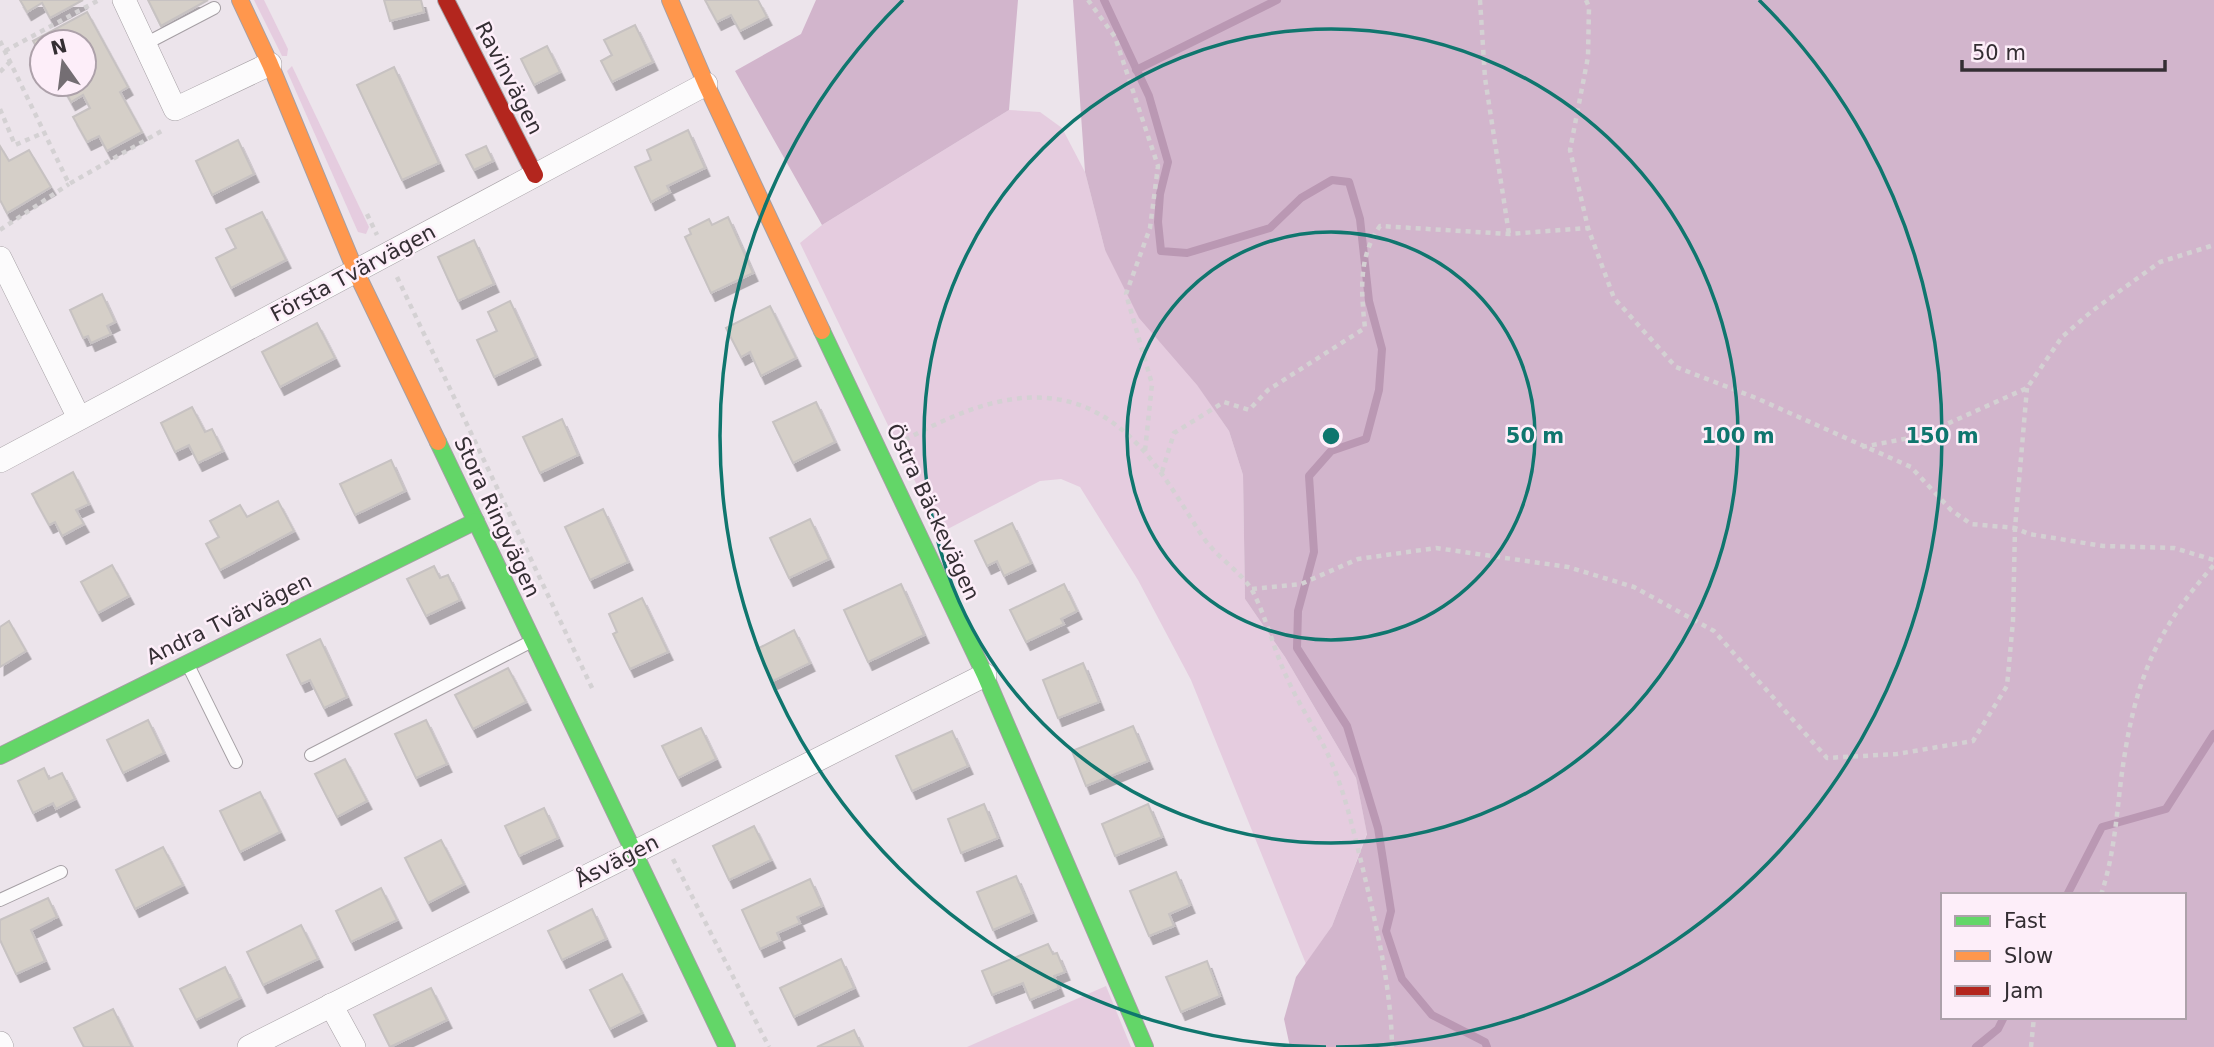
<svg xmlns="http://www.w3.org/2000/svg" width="2214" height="1047" font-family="'DejaVu Sans',sans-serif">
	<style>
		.green { fill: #e5ccdf }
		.forest { fill: #d2b5cc; fill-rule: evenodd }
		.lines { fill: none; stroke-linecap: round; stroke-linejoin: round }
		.stream { stroke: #ba98b3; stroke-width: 8 }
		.building { fill: #d5cfc8; stroke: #c7c2c2; stroke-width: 2; filter: url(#shadow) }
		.lane-casing { stroke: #a59fa4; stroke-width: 14 }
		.street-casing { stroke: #a59fa4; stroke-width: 24 }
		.fast-casing { stroke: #a59fa4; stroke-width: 18 }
		.slow-casing { stroke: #a59fa4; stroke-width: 18 }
		.jam-casing { stroke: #a59fa4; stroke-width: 18 }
		.path { stroke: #d4d1d3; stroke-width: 4.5; stroke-dasharray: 5 5; stroke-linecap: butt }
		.lane { stroke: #fcfbfc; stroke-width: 12 }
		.street { stroke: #fcfbfc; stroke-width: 23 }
		.fast { stroke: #63d668; stroke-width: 16 }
		.slow { stroke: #ff974d; stroke-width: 16 }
		.jam { stroke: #b3261e; stroke-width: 16 }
		.ring { fill: none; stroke: #0f766e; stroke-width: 3.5 }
		.labels { text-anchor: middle; stroke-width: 5; stroke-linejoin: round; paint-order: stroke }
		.street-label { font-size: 21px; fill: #342e33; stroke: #fdeef9 }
		.centre { fill: #0f766e; stroke: #fdeef9; stroke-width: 3.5 }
		.ring-label { font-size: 21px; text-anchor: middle; font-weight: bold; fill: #0f766e; stroke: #fdeef9; stroke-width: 5; stroke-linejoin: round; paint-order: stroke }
	</style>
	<defs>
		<filter id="shadow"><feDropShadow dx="4.5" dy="8" stdDeviation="0" flood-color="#0004"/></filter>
	</defs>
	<rect width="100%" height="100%" fill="#ece4eb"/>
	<g class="green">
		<path d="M254 0H264L288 49 287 56H282Z"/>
		<path d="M292 66 369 227 366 234 358 232 287 71Z"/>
		<path d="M1009 110 1040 112 1062 128 1085 172 1105 250 1229 431 1243 475 1245 599 1285 657 1356 778 1367 833 1332 926 1306 964 1191 680 1138 580 1080 487 1061 479 1040 481 940 533 800 243 822 225Z"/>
		<path d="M1106 986 1131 1047H967Z"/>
	</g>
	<g class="forest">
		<path d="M816 0H1018L1009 110 822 225 735 71 801 34Z"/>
		<path d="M1073 0H2214V1047H1290L1284 1019 1296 977 1332 926 1367 834 1356 778 1285 657 1245 599 1243 475 1229 431 1197 385 1139 318 1105 250 1085 172ZM1943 895H2184V1017H1943Z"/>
	</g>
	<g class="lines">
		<g class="stream">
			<path d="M1104 0 1149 96 1168 162 1160 194 1158 222 1161 251 1187 253 1270 228 1301 198 1332 180 1349 182 1360 219 1369 301 1382 349 1379 390 1366 439 1331 451 1309 476 1314 552 1298 611 1297 648 1347 726 1378 828 1391 911 1386 931 1402 979 1432 1015 1485 1042 1487 1047"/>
			<path d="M1136 70 1277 0"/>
			<path d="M2067 895 2102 827 2166 809 2214 734"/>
			<path d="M1976 1047 1998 1029 2004 1017"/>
		</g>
	</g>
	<g class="building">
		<path d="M20 0H83L50 18 42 3 27 12Z"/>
		<path d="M148 0H208L161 26Z"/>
		<path d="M384 0H421L424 12 390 21Z"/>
		<path d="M705 0H758L767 17 740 31 731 15 717 22Z"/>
		<path d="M87 12 128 87 120 92 142 132 107 151 99 136 87 142 73 117 90 108 83 95 71 102 61 84H84V42H42V57L33 41Z"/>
		<path d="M635 25 653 62 612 82 601 61 612 55 604 40Z"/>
		<path d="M547 46 560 72 534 85 521 59Z"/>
		<path d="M394 67 439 163 402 180 357 85Z"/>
		<path d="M688 130 705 168 667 186 670 192 651 202 635 167 651 160 647 150Z"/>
		<path d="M238 140 254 174 212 195 196 161Z"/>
		<path d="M0 146 9 161 29 150 51 187 7 213 0 200Z"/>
		<path d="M486 146 493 161 474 170 466 155Z"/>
		<path d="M262 212 286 260 231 288 216 258 236 248 226 229Z"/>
		<path d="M728 217 753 273 711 293 685 237 691 234 689 229 709 219 712 225Z"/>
		<path d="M474 240 494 284 458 301 438 257Z"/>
		<path d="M102 294 115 322 107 326 111 334 91 343 88 336 83 338 70 310Z"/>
		<path d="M510 301 536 357 494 377 477 340 497 331 488 312Z"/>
		<path d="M770 306 796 358 761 376 750 352 741 357 726 328Z"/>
		<path d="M317 323 335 358 280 387 262 352Z"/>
		<path d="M816 402 835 442 793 463 773 422Z"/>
		<path d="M192 407 205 432 212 429 223 451 198 463 189 445 175 452 161 423Z"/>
		<path d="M562 419 578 455 540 473 523 437Z"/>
		<path d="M391 460 405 491 355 515 340 484Z"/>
		<path d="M73 472 89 504 76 510 84 524 62 536 55 522 49 525 32 494Z"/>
		<path d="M278 501 294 531 220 570 206 544 219 537 210 521 240 505 247 517Z"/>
		<path d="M603 509 628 562 590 580 565 527Z"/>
		<path d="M810 519 829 559 789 578 770 538Z"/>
		<path d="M1012 523 1031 563 1004 576 997 561 987 566 975 541Z"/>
		<path d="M112 565 129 596 98 613 81 582Z"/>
		<path d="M434 566 440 578 448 575 460 600 426 616 407 579Z"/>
		<path d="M901 584 924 635 868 662 844 610Z"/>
		<path d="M1064 584 1077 611 1061 619 1064 624 1026 642 1010 610Z"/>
		<path d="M642 598 668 652 630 669 613 634 617 632 609 614Z"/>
		<path d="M9 621 26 651 0 667V627Z"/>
		<path d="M794 630 810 663 773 681 757 649Z"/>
		<path d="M320 639 347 697 324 708 310 680 301 684 287 655Z"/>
		<path d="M1083 663 1099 702 1058 718 1043 680Z"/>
		<path d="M508 668 526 702 473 729 455 695Z"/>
		<path d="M148 720 164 753 123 773 107 740Z"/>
		<path d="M426 720 447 764 416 778 395 734Z"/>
		<path d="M1133 726 1148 761 1086 786 1072 751Z"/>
		<path d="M701 728 716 759 678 778 662 746Z"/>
		<path d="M952 731 968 766 912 791 896 756Z"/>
		<path d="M345 759 367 801 337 817 315 774Z"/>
		<path d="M44 768 49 779 62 773 75 799 56 809 53 803 33 813 18 781Z"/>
		<path d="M260 792 280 832 240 852 220 811Z"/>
		<path d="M984 804 998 838 961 853 948 819Z"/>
		<path d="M1148 804 1162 837 1115 856 1102 824Z"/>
		<path d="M544 808 558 838 519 856 505 826Z"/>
		<path d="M754 826 771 860 729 880 713 846Z"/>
		<path d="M441 840 464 884 428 903 405 858Z"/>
		<path d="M163 847 183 885 135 909 116 870Z"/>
		<path d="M1176 872 1190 905 1169 914 1174 926 1149 936 1130 891Z"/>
		<path d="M1016 876 1032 913 993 930 977 892Z"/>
		<path d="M810 879 822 906 797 917 800 923 777 933 780 940 760 949 742 910Z"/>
		<path d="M381 888 397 920 351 942 336 911Z"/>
		<path d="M48 898 57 917 31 930 45 961 16 974 0 940V920Z"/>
		<path d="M592 909 606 939 562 960 548 931Z"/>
		<path d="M301 925 318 959 263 985 247 952Z"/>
		<path d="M1048 944 1053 954 1057 953 1065 972 1054 976 1059 988 1030 1000 1023 983 992 995 982 971Z"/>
		<path d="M841 959 854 988 794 1017 780 988Z"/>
		<path d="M1207 961 1220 996 1181 1012 1166 977Z"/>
		<path d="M225 967 240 998 196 1020 180 989Z"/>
		<path d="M622 974 642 1013 610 1029 590 990Z"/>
		<path d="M431 988 447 1020 390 1047 374 1015Z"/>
		<path d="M113 1009 132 1047H84L74 1028Z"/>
		<path d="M854 1030 862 1047H817Z"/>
	</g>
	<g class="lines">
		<g class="lane-casing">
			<g id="lane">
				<path d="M145 44 214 8"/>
				<path d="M188 665 236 762"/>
				<path d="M311 755 532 641"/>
				<path d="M0 900 61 872"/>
			</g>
		</g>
		<g class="street-casing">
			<g id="street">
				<path d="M124 0 175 109 270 64"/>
				<path d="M0 258 79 418"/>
				<path d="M0 461 706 84"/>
				<path d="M331 1005 354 1047"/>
				<path d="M0 1043 2 1047"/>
				<path d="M249 1047 985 675"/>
			</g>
		</g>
		<g class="fast-casing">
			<g id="fast">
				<path d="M822 331 985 675 1145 1047"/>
				<path d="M438 442 727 1047"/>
				<path d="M0 756 476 521"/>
			</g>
		</g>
		<g class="slow-casing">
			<g id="slow">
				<path d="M240 0 270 64 356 272 438 442"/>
				<path d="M670 0 706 84 822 331"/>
			</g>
		</g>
		<g class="jam-casing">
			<path id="jam" d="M446 0 535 175"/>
		</g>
		<g class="path">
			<path d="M1088 0 1115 37 1158 166 1150 228 1126 294 1152 384 1145 451"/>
			<path d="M1480 0 1485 78 1509 234"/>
			<path d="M1586 0 1589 7 1588 57 1570 150 1588 228 1614 298 1676 367 1756 398 1911 467 1951 510 1971 524 2015 528 2029 534 2103 546 2174 548 2214 560"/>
			<path d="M0 41 69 184 165 129"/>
			<path d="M5 51 99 0"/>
			<path d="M0 72 10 62"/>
			<path d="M0 109 15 145 43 133"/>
			<path d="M367 214 377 235"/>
			<path d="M0 230 69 184"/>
			<path d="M397 277 593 690"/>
			<path d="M905 440C959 411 1024 382 1085 407 1143 432 1170 487 1203 537 1216 557 1243 573 1253 592 1267 619 1274 651 1288 680 1300 707 1318 732 1330 759 1345 792 1353 830 1362 865 1376 925 1391 985 1392 1047"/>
			<path d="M1862 447 1920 436 2027 388 2062 337 2092 311 2160 262 2214 245"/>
			<path d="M1162 472 1174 433 1224 402 1249 410 1268 390 1365 328C1361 292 1358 257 1380 226L1509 234 1588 228"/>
			<path d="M1252 589 1301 584 1358 559 1436 548 1568 567 1634 587 1714 631 1827 758 1897 754 1973 741 2007 686 2013 621 2015 528 2027 388"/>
			<path d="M673 859 769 1047"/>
			<path d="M2101 895C2114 855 2116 821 2121 780 2133 688 2152 634 2214 565"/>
			<path d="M2031 1047 2034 1017"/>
		</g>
		<use href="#lane" class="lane"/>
		<use href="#street" class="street"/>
		<use href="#fast" class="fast"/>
		<use href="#slow" class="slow"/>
		<use href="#jam" class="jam"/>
	</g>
	<g class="ring">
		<circle cx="1331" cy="436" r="204"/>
		<circle cx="1331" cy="436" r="407"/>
		<path d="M1326 1047A611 611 0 0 1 903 0M1759 0A611 611 0 0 1 1336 1047"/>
	</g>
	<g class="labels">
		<g class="street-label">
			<text transform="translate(509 78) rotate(63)" y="7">Ravinvägen</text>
			<text transform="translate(353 273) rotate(-28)" y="7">Första Tvärvägen</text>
			<text transform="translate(933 512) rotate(65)" y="7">Östra Bäckevägen</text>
			<text transform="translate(497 517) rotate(65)" y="7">Stora Ringvägen</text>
			<text transform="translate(229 619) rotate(-26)" y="7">Andra Tvärvägen</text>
			<text transform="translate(617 861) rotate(-27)" y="7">Åsvägen</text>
		</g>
	</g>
	<circle cx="1331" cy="436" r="10" class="centre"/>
	<g class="ring-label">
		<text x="1535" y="443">50 m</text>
		<text x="1738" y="443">100 m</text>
		<text x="1942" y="443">150 m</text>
	</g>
	<rect x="1941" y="893" width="245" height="126" fill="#fdeef9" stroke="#ada1aa" stroke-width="2"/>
	<rect x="1955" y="916" width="35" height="10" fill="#63d668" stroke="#ada1aa" stroke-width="2"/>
	<text x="2004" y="928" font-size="21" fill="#342e33">Fast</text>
	<rect x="1955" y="951" width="35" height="10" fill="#ff974d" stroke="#ada1aa" stroke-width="2"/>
	<text x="2004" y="963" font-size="21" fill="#342e33">Slow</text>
	<rect x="1955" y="986" width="35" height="10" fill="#b3261e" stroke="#ada1aa" stroke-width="2"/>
	<text x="2004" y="998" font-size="21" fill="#342e33">Jam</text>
	<g transform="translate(63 63) rotate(346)"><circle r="33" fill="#fdeef9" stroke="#ada1aa" stroke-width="2"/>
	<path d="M0-5L12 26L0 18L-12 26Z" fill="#746e73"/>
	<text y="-10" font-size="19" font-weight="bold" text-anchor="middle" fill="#342e33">N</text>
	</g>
	<path d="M1962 60v10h203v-10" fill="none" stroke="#342e33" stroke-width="3.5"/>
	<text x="1972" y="60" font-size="21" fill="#342e33" stroke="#fdeef9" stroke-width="5" paint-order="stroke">50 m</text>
</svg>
